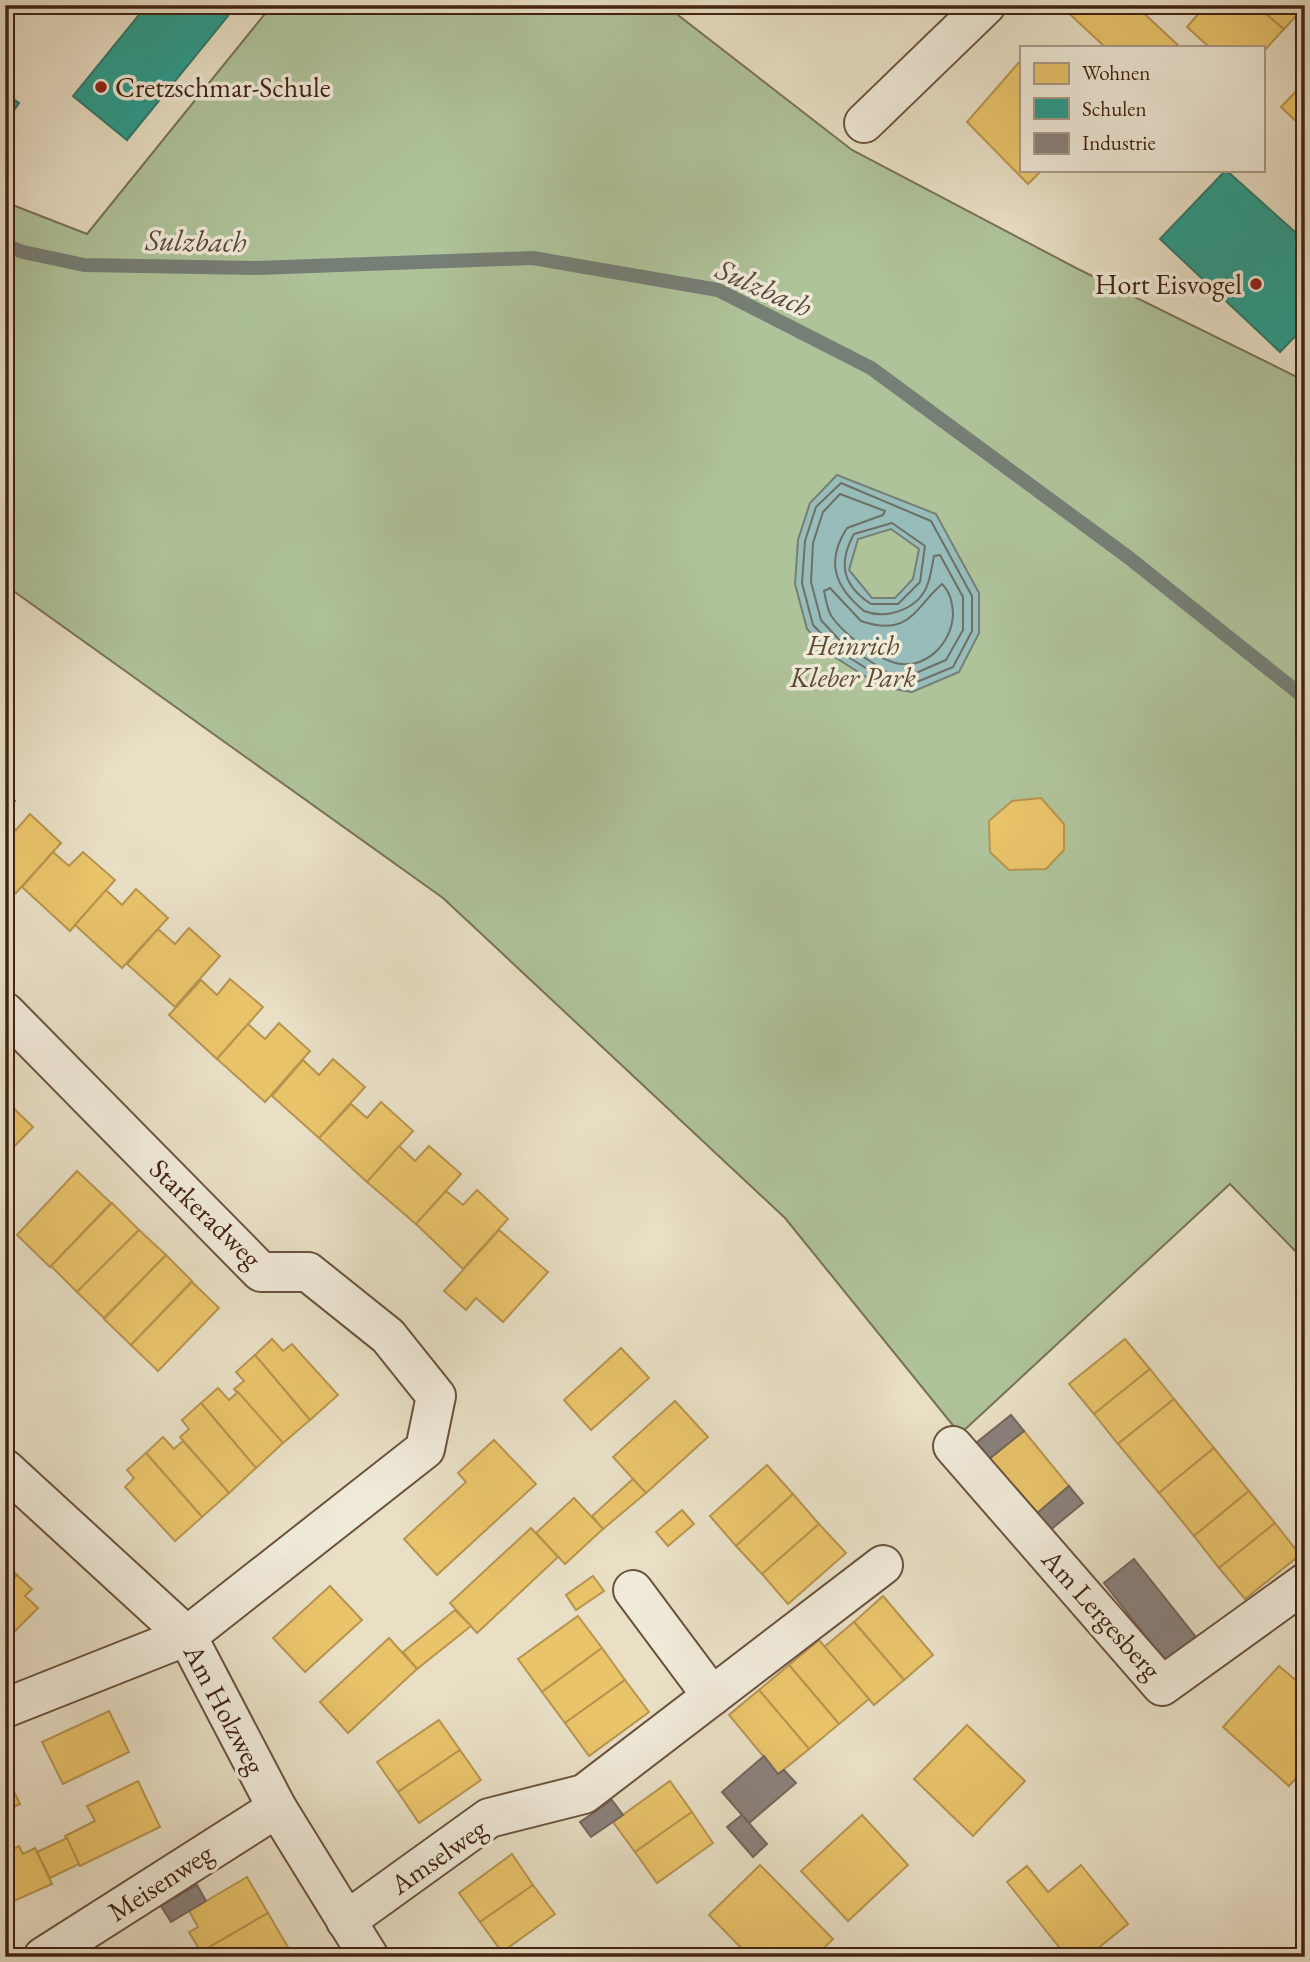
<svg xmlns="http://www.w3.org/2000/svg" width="1310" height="1962" font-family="'EB Garamond',serif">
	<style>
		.green { fill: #afc39a; stroke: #787356; stroke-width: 2 }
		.water { fill: #98bcba; stroke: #767f76; stroke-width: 2; fill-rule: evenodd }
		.homes { fill: #e9c46a; stroke: #b7944f; stroke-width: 2 }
		.schools { fill: #2a9d8f; stroke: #317869; stroke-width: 2 }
		.industry { fill: #8a817c; stroke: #74655c; stroke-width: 2 }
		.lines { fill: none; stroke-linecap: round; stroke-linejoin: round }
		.shore { stroke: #6d7066; stroke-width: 2 }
		.stream { stroke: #767f76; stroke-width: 14 }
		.minor-casing { stroke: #6c523e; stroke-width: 42 }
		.minor { stroke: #f0ead9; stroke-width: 38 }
		.poi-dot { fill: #8f2418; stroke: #f0ead9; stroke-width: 2.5 }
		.labels { text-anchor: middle; stroke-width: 7; stroke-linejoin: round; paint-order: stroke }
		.poi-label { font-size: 28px; fill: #422311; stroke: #f0ead9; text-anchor: start }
		.park-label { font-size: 28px; font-style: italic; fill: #5d4b33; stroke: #f0ead9 }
		.street-label { font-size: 28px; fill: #422311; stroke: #f0ead9 }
		.water-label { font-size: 30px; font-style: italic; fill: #58493b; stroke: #f0ead9 }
	</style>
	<rect width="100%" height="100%" fill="#e8dfc5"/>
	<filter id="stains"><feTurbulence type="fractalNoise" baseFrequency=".00286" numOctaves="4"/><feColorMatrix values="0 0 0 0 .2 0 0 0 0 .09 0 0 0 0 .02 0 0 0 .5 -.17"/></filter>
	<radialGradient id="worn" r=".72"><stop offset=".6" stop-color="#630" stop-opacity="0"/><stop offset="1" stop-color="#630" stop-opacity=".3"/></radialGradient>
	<path class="green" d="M272 5H665L852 150 1078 269 1305 381V1261L1230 1184 960 1434 785 1218 443 898 5 585V202L87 234Z"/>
	<path class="water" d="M837 475 936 514 979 593V633L959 672 912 692 882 687 833 656 807 629 795 584 798 540 810 503ZM891 529 919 549 913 579 895 598H872L849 570 858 539Z"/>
	<g class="homes">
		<path d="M1060 5H1135L1180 47H1105Z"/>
		<path d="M1206 5H1255L1284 29 1263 52V47H1209L1187 27Z"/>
		<path d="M1255 5H1305V6L1284 29Z"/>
		<path d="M1021 60V170H1042L1028 184 967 122Z"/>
		<path d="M1305 82V130L1281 107Z"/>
		<path d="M1041 798 1064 824V850L1046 869 1009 870 990 852 989 821 1012 801Z"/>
		<path d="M30 814 61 843 16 893 5 883V820L16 830Z"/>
		<path d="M53 852 69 866 83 852 115 880 70 931 22 887Z"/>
		<path d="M136 889 168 918 122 968 75 925 106 890 122 905Z"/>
		<path d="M189 928 220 956 175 1007 127 964 158 929 175 944Z"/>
		<path d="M230 979 263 1007 217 1059 169 1015 201 980 217 995Z"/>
		<path d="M279 1023 310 1051 265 1102 217 1059 248 1024 265 1039Z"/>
		<path d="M333 1059 365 1087 319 1138 272 1096 303 1060 319 1075Z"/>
		<path d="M5 1100 33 1127 6 1155 5 1154Z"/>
		<path d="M381 1102 413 1131 367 1182 319 1138 351 1104 367 1118Z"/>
		<path d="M399 1146 415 1161 429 1146 461 1174 416 1224 367 1182Z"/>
		<path d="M77 1171 111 1203 50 1267 17 1235Z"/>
		<path d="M477 1190 508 1219 463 1269 416 1224 446 1191 463 1205Z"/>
		<path d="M112 1203 139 1230 77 1292 51 1266Z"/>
		<path d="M139 1230 166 1255 104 1318 77 1292Z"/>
		<path d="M499 1230 548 1272 503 1322 476 1298 466 1310 444 1291Z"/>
		<path d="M166 1255 192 1281 131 1345 104 1319Z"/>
		<path d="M192 1282 219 1308 158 1371 131 1345Z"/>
		<path d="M272 1339 283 1351 292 1344 338 1395 310 1420 255 1355Z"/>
		<path d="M1125 1339 1150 1369 1094 1414 1069 1384Z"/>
		<path d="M621 1348 649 1378 591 1430 564 1400Z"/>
		<path d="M255 1355 310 1420 283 1443 234 1389 244 1381 236 1372Z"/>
		<path d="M1150 1369 1174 1399 1118 1444 1094 1414Z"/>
		<path d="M218 1388 229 1400 238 1392 283 1443 256 1468 201 1403Z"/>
		<path d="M1174 1399 1214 1448 1159 1493 1118 1444Z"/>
		<path d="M675 1401 708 1437 646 1493 613 1457Z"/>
		<path d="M201 1403 256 1468 229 1493 180 1437 189 1429 182 1420Z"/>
		<path d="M1024 1431 1069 1486 1035 1515 989 1459Z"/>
		<path d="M163 1437 174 1449 183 1441 229 1493 202 1517 146 1453Z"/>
		<path d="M494 1440 536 1484 437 1575 404 1539 466 1482 458 1473Z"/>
		<path d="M1214 1448 1249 1491 1194 1536 1159 1493Z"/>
		<path d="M146 1453 202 1517 175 1541 125 1487 134 1478 127 1470Z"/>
		<path d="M767 1465 793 1494 736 1546 710 1516Z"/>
		<path d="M633 1479 646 1493 603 1529 592 1516Z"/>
		<path d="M1249 1491 1275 1523 1219 1568 1194 1536Z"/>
		<path d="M793 1494 819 1524 762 1574 736 1546Z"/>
		<path d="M574 1498 603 1529 565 1564 536 1533Z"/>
		<path d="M682 1510 694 1524 668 1546 656 1532Z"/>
		<path d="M1275 1523 1300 1555 1245 1599 1219 1568Z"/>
		<path d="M819 1524 846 1553 788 1604 762 1574Z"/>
		<path d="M531 1528 558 1557 477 1633 450 1603Z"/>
		<path d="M5 1563 17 1575 5 1587Z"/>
		<path d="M17 1575 32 1589 25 1596 38 1608 5 1641V1587Z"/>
		<path d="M593 1576 604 1591 576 1610 566 1595Z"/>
		<path d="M330 1586 362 1620 305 1672 273 1638Z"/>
		<path d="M883 1596 933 1655 904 1680 854 1622Z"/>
		<path d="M455 1610 471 1626 417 1669 403 1652Z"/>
		<path d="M578 1616 602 1648 542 1692 518 1659Z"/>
		<path d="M854 1622 904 1680 874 1705 824 1647Z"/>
		<path d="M389 1638 417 1669 348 1733 320 1702Z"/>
		<path d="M819 1640 869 1699 839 1724 789 1665Z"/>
		<path d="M602 1648 625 1680 565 1723 542 1692Z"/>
		<path d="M789 1665 839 1724 809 1749 759 1690Z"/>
		<path d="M1279 1666 1305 1688V1768L1289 1786 1223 1727Z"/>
		<path d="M625 1680 649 1712 589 1756 565 1723Z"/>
		<path d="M759 1690 809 1749 778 1774 729 1715Z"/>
		<path d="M109 1711 129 1752 63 1784 42 1742Z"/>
		<path d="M439 1720 460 1750 398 1792 377 1762Z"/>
		<path d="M967 1725 1025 1781 973 1836 914 1779Z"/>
		<path d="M460 1750 481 1780 419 1823 398 1792Z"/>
		<path d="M5 1773 20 1804 5 1811Z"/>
		<path d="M138 1781 160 1827 80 1866 65 1836 95 1821 87 1806Z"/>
		<path d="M670 1781 692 1812 635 1852 613 1822Z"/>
		<path d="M692 1812 713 1843 657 1883 635 1852Z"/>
		<path d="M862 1815 908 1865 848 1921 801 1871Z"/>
		<path d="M67 1838 79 1864 50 1878 37 1852Z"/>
		<path d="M19 1846 23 1854 35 1848 52 1884 5 1905V1853Z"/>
		<path d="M512 1854 533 1885 480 1922 459 1893Z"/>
		<path d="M760 1865 833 1939 815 1957H750L709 1915Z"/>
		<path d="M1081 1865 1128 1924 1087 1957H1067L1007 1882 1027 1866 1048 1892Z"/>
		<path d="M247 1877 268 1913 201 1952 189 1932 198 1927 189 1911Z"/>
		<path d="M533 1885 555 1914 502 1952 480 1922Z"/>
		<path d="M268 1913 289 1949 275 1957H204L201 1952Z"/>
		<path d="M289 1949 293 1957H275Z"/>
	</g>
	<g class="schools">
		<path d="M147 5H214L228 16 127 140 73 96Z"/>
		<path d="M5 93 19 103 5 123Z"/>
		<path d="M1226 170 1305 241V326L1280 352 1160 239Z"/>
	</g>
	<g class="industry">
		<path d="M5 791 15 801 5 810Z"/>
		<path d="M1011 1415 1024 1431 989 1459 976 1443Z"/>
		<path d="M1069 1486 1083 1503 1049 1531 1035 1515Z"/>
		<path d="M1134 1559 1196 1637 1165 1661 1104 1583Z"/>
		<path d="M764 1756 778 1774 784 1770 796 1783 749 1823 722 1792Z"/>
		<path d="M612 1800 623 1815 591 1837 580 1822Z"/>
		<path d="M742 1815 767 1844 753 1857 727 1827Z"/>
		<path d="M197 1885 206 1901 171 1922 161 1906Z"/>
	</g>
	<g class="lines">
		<g class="shore">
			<path d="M841 483 931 521 972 596V631L953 667 912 684 885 680 837 650 813 625 802 583 805 541 816 507Z"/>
			<path d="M840 494 885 511 883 515 847 528C825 562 835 587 864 611 887 620 920 609 928 583 931 575 932 565 934 556L940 555 963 597V630L946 660 911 675 887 672 843 644 821 620 811 582 813 543 823 512Z"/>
			<path d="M892 523 925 546 920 582 898 604H871C842 585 838 563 854 534Z"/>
			<path d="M942 584C950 592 952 601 953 613 953 643 924 673 892 662 872 655 844 634 832 617 827 610 826 599 824 591L830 588 861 621C910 638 915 607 942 584Z"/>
		</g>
		<path class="stream" d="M5 245 23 252 84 265 257 268 533 258 718 290 871 368 1128 557 1305 698"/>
		<g class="minor-casing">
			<g id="minor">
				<path d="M864 123 986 5"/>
				<path d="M5 1012 261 1272H308L388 1336 436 1396 425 1449 187 1636 5 1708"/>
				<path d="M953 1446 1162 1686 1305 1583"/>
				<path d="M5 1469 187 1636 277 1808 369 1957"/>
				<path d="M633 1590 712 1696"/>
				<path d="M346 1921 489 1818 584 1794 883 1565"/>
				<path d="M43 1957 277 1808"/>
			</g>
		</g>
		<use href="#minor" class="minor"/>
	</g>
	<g class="poi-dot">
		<circle cx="101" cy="87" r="7"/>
		<circle cx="1256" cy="284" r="7"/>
	</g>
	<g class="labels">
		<g class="poi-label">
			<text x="115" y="97">Cretzschmar-Schule</text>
			<text x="1242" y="294" text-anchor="end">Hort Eisvogel</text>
		</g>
		<g class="park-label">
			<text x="853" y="655">Heinrich<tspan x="853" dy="32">Kleber Park</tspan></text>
		</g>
		<g class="street-label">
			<text transform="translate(206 1213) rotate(44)" y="10">Starkeradweg</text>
			<text transform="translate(1102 1614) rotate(48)" y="10">Am Lergesberg</text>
			<text transform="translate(225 1709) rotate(62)" y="10">Am Holzweg</text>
			<text transform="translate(438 1856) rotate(-35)" y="10">Amselweg</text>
			<text transform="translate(160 1882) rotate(-33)" y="10">Meisenweg</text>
		</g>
		<g class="water-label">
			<text transform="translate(196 241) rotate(1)" y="10">Sulzbach</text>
			<text transform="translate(764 288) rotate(24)" y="10">Sulzbach</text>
		</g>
	</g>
	<rect width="1310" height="1962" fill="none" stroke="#e8dfc5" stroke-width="28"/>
	<rect x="7" y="7" width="1296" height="1948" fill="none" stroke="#422311" stroke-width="3.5"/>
	<rect x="14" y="14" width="1282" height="1934" fill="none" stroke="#422311" stroke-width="2"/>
	<rect x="1020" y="46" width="245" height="126" fill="#f0ead9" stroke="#aa9a89" stroke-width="2"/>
	<rect x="1034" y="63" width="35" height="21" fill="#e9c46a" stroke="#aa9a89" stroke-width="2"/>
	<text x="1082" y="80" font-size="21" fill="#422311">Wohnen</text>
	<rect x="1034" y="98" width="35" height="21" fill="#2a9d8f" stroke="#aa9a89" stroke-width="2"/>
	<text x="1082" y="116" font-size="21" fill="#422311">Schulen</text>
	<rect x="1034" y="133" width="35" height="21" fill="#8a817c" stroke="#aa9a89" stroke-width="2"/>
	<text x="1082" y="150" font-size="21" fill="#422311">Industrie</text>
	<rect width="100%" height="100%" filter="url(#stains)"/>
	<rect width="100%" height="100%" fill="url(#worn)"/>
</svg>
